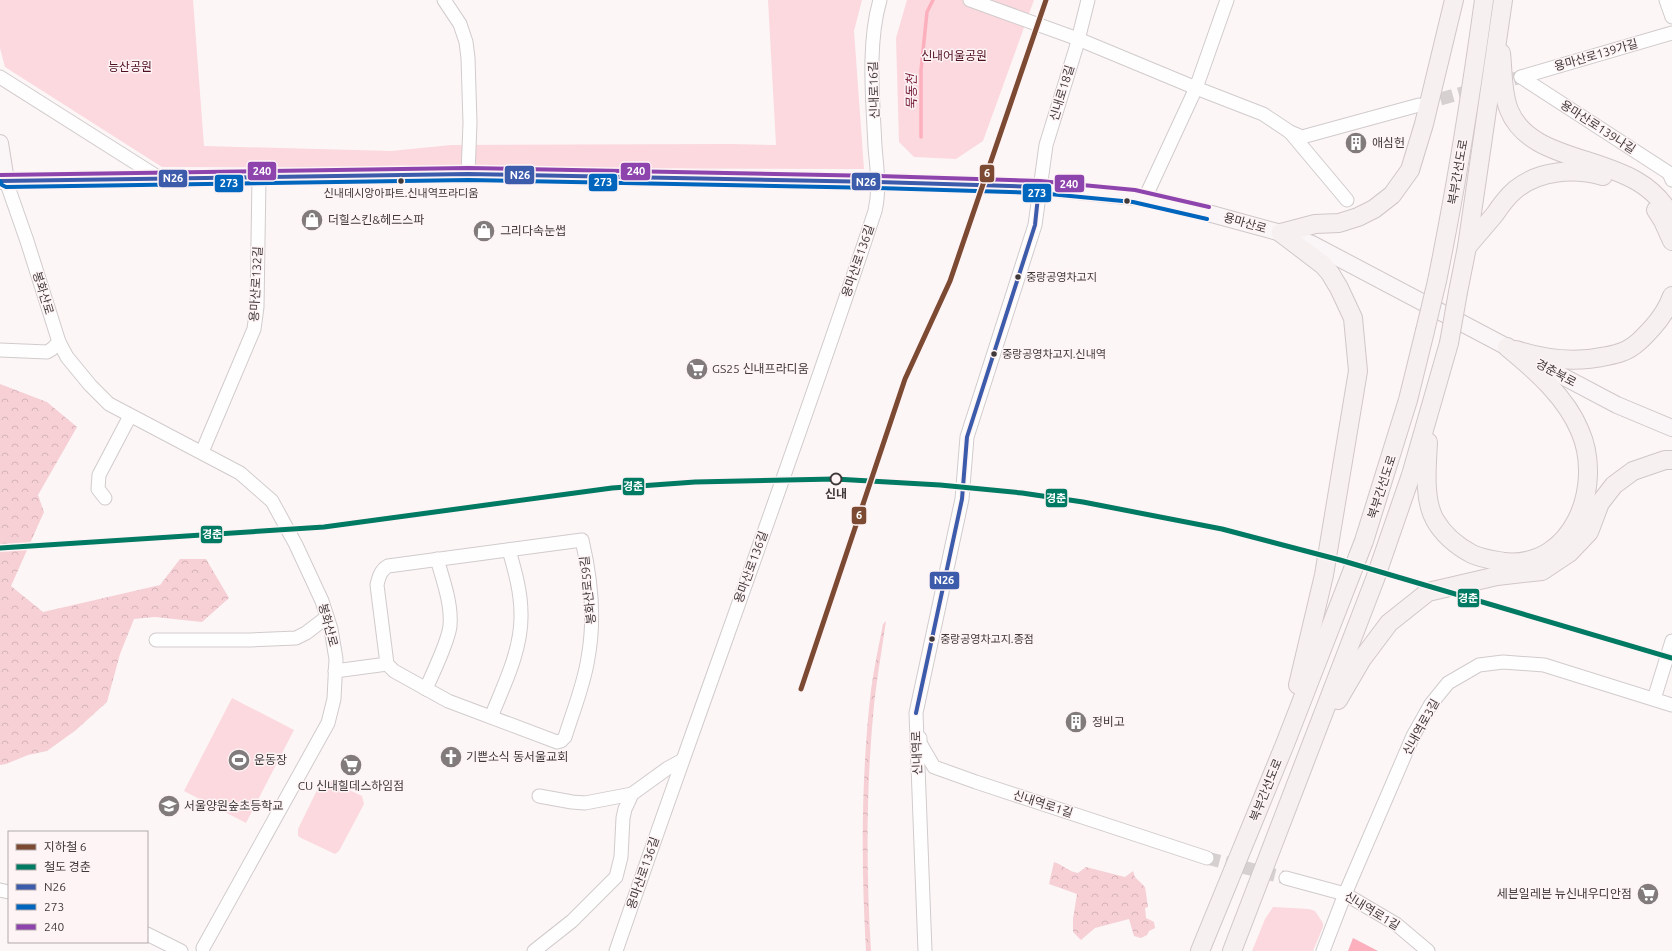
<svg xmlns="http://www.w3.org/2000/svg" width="1672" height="951" font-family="Ubuntu,'Noto Sans KR',sans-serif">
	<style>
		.forest { fill: url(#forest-crowns) }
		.park { fill: #fbd9de }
		.water { fill: #fcb0be }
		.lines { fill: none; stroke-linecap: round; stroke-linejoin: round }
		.stream { stroke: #fcb0be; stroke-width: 3.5 }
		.minor-tunnel { stroke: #d6d0d1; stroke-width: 13; stroke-dasharray: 13 6; stroke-linecap: butt }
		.minor-casing { stroke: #d1cbcc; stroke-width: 15 }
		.major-casing { stroke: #d1c7c8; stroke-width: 18 }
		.highway-casing { stroke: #d1c7c8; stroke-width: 20 }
		.minor { stroke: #fffefe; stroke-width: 13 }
		.major { stroke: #faf5f6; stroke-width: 16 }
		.highway { stroke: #f7f0f1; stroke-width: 18 }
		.highway-bridge-casing { stroke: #d1c7c8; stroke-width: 20; stroke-linecap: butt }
		.highway-bridge { stroke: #f7f0f1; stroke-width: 18 }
		.bus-1-casing { stroke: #fef4f5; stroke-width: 7 }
		.bus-2-casing { stroke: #fef4f5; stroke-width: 7 }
		.bus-3-casing { stroke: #fef4f5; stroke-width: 7 }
		.bus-1 { stroke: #3d5bab; stroke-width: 4 }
		.bus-2 { stroke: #0065bd; stroke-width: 4 }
		.bus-3 { stroke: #8e44ad; stroke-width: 4 }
		.rail-1-casing { stroke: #fef4f5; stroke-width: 8 }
		.rail-1 { stroke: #007a62; stroke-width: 5 }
		.metro-1-casing { stroke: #fef4f5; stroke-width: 8 }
		.metro-1 { stroke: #7c4932; stroke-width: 5 }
		.bus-dot { fill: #3f393a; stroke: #fef4f5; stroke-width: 1.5 }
		.stop-dot { fill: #fef4f5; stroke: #3f393a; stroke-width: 2 }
		.labels { text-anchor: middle; stroke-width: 3; stroke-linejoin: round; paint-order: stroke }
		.bus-label { font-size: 11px; fill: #3f393a; stroke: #fef4f5; text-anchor: start }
		.street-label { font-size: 12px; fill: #3f393a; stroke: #fef4f5 }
		.park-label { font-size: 12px; fill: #4f0f21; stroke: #fef4f5 }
		.poi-label { font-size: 12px; fill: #3f393a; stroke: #fef4f5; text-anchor: start }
		.stop-label { font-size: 12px; font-weight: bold; fill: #3f393a; stroke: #fef4f5 }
		.water-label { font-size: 13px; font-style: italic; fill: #731631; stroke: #fef4f5 }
		.line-badge { stroke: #fef4f5; stroke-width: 1.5 }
		.badge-label { font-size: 11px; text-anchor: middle; font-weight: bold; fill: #fff }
	</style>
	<defs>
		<pattern id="forest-crowns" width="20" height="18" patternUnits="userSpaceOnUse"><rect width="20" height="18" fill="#f6d0d5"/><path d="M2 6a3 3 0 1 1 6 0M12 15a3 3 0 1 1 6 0" fill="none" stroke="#d4b3b8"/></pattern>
	</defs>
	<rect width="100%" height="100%" fill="#fcf6f7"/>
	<g class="forest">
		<path d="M0 384 47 402 77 427 38 495 44 512 11 586 43 612 160 585 180 559H206L229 598 202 622 155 617 134 619 120 654 107 702 76 730 47 751 28 755 6 764 0 765Z"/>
		<path d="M886 621C882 649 877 677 874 705 866 787 866 869 871 951H866C861 865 861 776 871 690 874 667 879 645 883 624Z"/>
		<path d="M1054 862C1063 865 1069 872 1078 873L1086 867 1125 877 1133 871 1135 877 1145 887 1148 907 1145 908 1146 918 1154 922 1155 928 1149 931 1147 935 1141 938 1134 936 1129 919 1095 928 1081 940 1073 932V919L1077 894 1049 884Z"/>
	</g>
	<g class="park">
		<path d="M0 0H193L204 146 391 151 451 145 730 144 776 145 768 0H862L854 31 864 169 162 167 5 67 0 48Z"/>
		<path d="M907 0H1034L983 141 956 159 914 157 899 142 896 38Z"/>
		<path d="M232 698 294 730 246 823 184 791Z"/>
		<path d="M330 781 362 796 364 804 339 851 335 854 301 838 298 836V829L320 784 323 782Z"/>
		<path d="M1273 907 1309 909 1315 911 1323 923V927L1313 951H1252L1265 919Z"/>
	</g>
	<path class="water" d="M1353 938 1378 951H1348Z"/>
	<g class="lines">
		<path class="stream" d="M921 137V70L927 12 933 0"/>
		<g class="minor-tunnel">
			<path d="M1422 104 1521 77"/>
			<path d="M1207 858 1286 878"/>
		</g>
		<g class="minor-casing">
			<g id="minor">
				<path d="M444 0 460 24 466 42 468 58 470 123 468 174"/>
				<path d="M970 0 1078 39 1196 88 1145 198"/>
				<path d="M1227 0 1196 88 1263 114 1290 132 1302 137 1419 105"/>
				<path d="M1666 0 1672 17"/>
				<path d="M0 77 161 179"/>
				<path d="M1521 77 1669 173 1672 180"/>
				<path d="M1521 77 1672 33"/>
				<path d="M1290 132 1347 200"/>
				<path d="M6 181 27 241 59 342 67 357 90 385 109 404 240 473 272 501 296 545 322 601 331 629 336 659 334 699 328 723 203 948"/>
				<path d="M0 350 47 352 52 349 59 342"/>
				<path d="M202 452 254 329 257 307 259 177"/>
				<path d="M105 498 98 489 99 475 130 416"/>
				<path d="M156 640H250L296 638 306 633 327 617"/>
				<path d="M335 671 387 664 394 671 448 701 557 742 561 741 565 737C573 711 584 685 588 658 595 620 591 578 582 540L388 566C381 570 379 576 377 585L387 664"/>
				<path d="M426 689C433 672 448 643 450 626 452 604 443 580 437 559"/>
				<path d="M1654 699 1672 641"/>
				<path d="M491 717C504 685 522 649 521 614 521 592 515 571 509 550"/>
				<path d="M920 738V743L934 767 976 782 1207 858"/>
				<path d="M539 796 572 802 585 803 632 794"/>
				<path d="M1286 878 1345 894 1396 924 1428 951"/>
				<path d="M0 890 9 892"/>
				<path d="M147 934 181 951"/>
				<path d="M534 951 572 921 616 877 621 857 623 818 625 809 632 794 668 768 681 761"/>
				<path d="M616 951C701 704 793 459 875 211 880 189 877 169 875 147 873 101 867 44 880 0"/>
				<path d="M925 951 916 713 962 499 967 437 1035 225 1046 145 1076 48 1088 0"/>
				<path d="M1323 951 1345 894 1413 736 1431 704 1448 683 1479 665 1503 662 1544 665 1672 705"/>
			</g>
		</g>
		<g class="major-casing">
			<g id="major">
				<path d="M0 143 6 181"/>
				<path d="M0 181 468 174 878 182 1039 187 1145 198 1208 213 1281 233 1312 244 1617 405 1672 428"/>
			</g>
		</g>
		<g class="highway-casing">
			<g id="highway">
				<path d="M1501 53C1503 71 1502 93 1509 110 1534 172 1641 149 1672 219"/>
				<path d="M1656 210 1663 221 1672 241"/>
				<path d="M1281 233 1323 265 1330 273 1339 288 1353 318 1358 371 1324 575 1298 685"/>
				<path d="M1281 233 1315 224 1339 223 1358 217 1374 209 1392 195 1410 170 1424 124 1454 0"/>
				<path d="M1467 247C1476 236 1486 225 1495 214 1501 205 1507 197 1515 190 1539 170 1574 168 1603 176"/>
				<path d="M1437 281C1456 188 1471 94 1484 0"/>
				<path d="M1458 292 1467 247 1503 0"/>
				<path d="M1516 350C1546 360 1575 363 1607 356 1612 355 1617 354 1622 352 1634 348 1644 337 1653 327 1661 318 1668 307 1672 296"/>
				<path d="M1428 442C1427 465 1423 499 1435 520 1443 534 1457 546 1472 554 1483 559 1493 560 1504 562 1573 569 1604 486 1580 431 1566 397 1535 370 1507 347"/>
				<path d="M1338 700 1362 659 1389 623 1428 592 1497 576 1542 571 1569 553 1589 532 1600 503 1614 485 1633 471 1665 460H1672"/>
				<path d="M1200 951 1285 744 1364 541 1408 400 1425 331"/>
				<path d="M1232 951 1375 579 1411 475 1449 343"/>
			</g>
		</g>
		<use href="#minor" class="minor"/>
		<use href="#major" class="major"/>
		<use href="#highway" class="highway"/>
		<g class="highway-bridge-casing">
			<g id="highway-bridge">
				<path d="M1425 331 1437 281"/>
				<path d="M1449 343 1458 292"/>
			</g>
		</g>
		<use href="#highway-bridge" class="highway-bridge"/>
		<g class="bus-1-casing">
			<g id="bus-1">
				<path d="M0 181 468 174 878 182 1039 187"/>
				<path d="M916 713 962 499 967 437 1035 225 1039 187"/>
			</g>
		</g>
		<g class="bus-2-casing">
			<path id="bus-2" d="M0 181 2 185 6 187 468 180 878 188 1039 193 1133 202 1207 219"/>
		</g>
		<g class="bus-3-casing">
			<path id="bus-3" d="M0 175 468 168 878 176 1040 181 1135 190 1209 207"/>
		</g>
		<use href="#bus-1" class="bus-1"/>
		<use href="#bus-2" class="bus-2"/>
		<use href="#bus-3" class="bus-3"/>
		<g class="rail-1-casing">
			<path id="rail-1" d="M0 548 324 527 612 488 695 482 835 479 940 485 1022 493 1083 502 1222 529 1340 560 1672 658"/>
		</g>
		<use href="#rail-1" class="rail-1"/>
		<g class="metro-1-casing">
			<path id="metro-1" d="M801 689 905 379 950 281 1046 0"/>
		</g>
		<use href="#metro-1" class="metro-1"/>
	</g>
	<defs>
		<g id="building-disc" transform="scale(1.15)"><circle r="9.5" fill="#817b7c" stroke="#fef4f5"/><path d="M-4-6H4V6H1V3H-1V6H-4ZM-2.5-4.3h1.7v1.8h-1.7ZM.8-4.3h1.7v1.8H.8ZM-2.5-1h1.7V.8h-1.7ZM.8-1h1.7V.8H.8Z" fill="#fff"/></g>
		<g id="shop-disc" transform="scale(1.15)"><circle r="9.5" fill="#817b7c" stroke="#fef4f5"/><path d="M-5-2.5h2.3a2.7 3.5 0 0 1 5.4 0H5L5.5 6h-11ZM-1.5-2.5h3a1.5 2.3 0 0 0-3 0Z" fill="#fff"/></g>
		<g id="supermarket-disc" transform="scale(1.15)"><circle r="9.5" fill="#817b7c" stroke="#fef4f5"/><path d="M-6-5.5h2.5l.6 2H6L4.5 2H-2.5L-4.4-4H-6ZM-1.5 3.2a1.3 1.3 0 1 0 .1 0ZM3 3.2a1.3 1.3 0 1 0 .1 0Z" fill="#fff"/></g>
		<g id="church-disc" transform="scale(1.15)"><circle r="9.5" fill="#817b7c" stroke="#fef4f5"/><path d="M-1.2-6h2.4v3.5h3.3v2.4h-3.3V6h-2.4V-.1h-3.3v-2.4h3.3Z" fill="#fff"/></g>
		<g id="stadium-disc" transform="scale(1.15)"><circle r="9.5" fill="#817b7c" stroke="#fef4f5"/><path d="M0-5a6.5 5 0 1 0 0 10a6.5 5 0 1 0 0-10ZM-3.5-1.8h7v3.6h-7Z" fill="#fff"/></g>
		<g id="school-disc" transform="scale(1.15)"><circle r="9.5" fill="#817b7c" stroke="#fef4f5"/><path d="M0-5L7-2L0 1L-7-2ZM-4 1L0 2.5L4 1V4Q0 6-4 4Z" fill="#fff"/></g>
	</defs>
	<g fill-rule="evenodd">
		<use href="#building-disc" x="1356" y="143"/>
		<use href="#shop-disc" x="312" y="220"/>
		<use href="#shop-disc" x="484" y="231"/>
		<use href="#supermarket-disc" x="697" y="369"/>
		<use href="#building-disc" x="1076" y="722"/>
		<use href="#church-disc" x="451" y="757"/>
		<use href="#stadium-disc" x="239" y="760"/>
		<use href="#supermarket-disc" x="351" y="765"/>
		<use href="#school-disc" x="169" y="806"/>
		<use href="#supermarket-disc" x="1648" y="894"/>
	</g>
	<g class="bus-dot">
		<circle cx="401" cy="181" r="3.5"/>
		<circle cx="1127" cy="201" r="3.5"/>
		<circle cx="1018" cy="277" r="3.5"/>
		<circle cx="994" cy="354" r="3.5"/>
		<circle cx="932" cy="639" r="3.5"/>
	</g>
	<circle class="stop-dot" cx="836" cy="479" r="5.5"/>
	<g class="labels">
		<g class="bus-label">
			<text x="401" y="197" text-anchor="middle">신내데시앙아파트.신내역프라디움</text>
			<text x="1026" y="281">중랑공영차고지</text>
			<text x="1002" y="358">중랑공영차고지.신내역</text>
			<text x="940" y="643">중랑공영차고지.종점</text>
		</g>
		<g class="street-label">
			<text transform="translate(1596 55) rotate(-16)" y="4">용마산로139가길</text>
			<text transform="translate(874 90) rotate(-92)" y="4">신내로16길</text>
			<text transform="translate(1062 93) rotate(-73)" y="4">신내로18길</text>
			<text transform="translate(1598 127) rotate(33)" y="4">용마산로139나길</text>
			<text transform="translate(1458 172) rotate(-80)" y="4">북부간선도로</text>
			<text transform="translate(1245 223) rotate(16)" y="4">용마산로</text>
			<text transform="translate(858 261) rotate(-71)" y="4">용마산로136길</text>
			<text transform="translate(256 284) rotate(-87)" y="4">용마산로132길</text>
			<text transform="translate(43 293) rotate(73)" y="4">봉화산로</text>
			<text transform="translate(1556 373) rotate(28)" y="4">경춘북로</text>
			<text transform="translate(1382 487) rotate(-72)" y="4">북부간선도로</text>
			<text transform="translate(751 567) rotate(-70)" y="4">용마산로136길</text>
			<text transform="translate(588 590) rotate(-96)" y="4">봉화산로59길</text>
			<text transform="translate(328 625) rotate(75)" y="4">봉화산로</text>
			<text transform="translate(1421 727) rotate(-61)" y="4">신내역로3길</text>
			<text transform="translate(917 753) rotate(-92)" y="4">신내역로</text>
			<text transform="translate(1266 790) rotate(-68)" y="4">북부간선도로</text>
			<text transform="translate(1043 804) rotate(18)" y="4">신내역로1길</text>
			<text transform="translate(643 873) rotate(-71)" y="4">용마산로136길</text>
			<text transform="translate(1372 911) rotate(31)" y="4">신내역로1길</text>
		</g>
		<g class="park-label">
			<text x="954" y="60">신내어울공원</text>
			<text x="130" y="71">능산공원</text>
		</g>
		<g class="poi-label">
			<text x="1372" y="147">애심헌</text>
			<text x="328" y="224">더힐스킨&amp;헤드스파</text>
			<text x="500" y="235">그리다속눈썹</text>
			<text x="712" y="373">GS25 신내프라디움</text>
			<text x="1092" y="726">정비고</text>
			<text x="466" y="761">기쁜소식 동서울교회</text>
			<text x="254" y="764">운동장</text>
			<text x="351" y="790" text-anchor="middle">CU 신내힐데스하임점</text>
			<text x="184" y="810">서울양원숲초등학교</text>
			<text x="1632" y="898" text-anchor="end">세븐일레븐 뉴신내우디안점</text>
		</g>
		<g class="stop-label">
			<text x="836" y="498">신내</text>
		</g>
		<g class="water-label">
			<text transform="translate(911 92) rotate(-90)" y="5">묵동천</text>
		</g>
	</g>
	<g class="line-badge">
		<rect x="247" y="161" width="30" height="20" rx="4" fill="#8e44ad"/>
		<rect x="620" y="162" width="31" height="19" rx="4" fill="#8e44ad"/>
		<rect x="979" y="164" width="16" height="19" rx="4" fill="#7c4932"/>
		<rect x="504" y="165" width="31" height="20" rx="4" fill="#3d5bab"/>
		<rect x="158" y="169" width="30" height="19" rx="4" fill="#3d5bab"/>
		<rect x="851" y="172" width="30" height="19" rx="4" fill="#3d5bab"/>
		<rect x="588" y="173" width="30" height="19" rx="4" fill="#0065bd"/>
		<rect x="214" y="174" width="30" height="19" rx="4" fill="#0065bd"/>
		<rect x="1054" y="174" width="31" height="19" rx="4" fill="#8e44ad"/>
		<rect x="1022" y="183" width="30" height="20" rx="4" fill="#0065bd"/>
		<rect x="622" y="477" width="23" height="19" rx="4" fill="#007a62"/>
		<rect x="1045" y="488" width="23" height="20" rx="4" fill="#007a62"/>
		<rect x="851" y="506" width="16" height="19" rx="4" fill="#7c4932"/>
		<rect x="200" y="525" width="23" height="19" rx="4" fill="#007a62"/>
		<rect x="929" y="571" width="31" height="19" rx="4" fill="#3d5bab"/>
		<rect x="1457" y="588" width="23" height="20" rx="4" fill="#007a62"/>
	</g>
	<g class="badge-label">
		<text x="262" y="175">240</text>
		<text x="636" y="175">240</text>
		<text x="987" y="177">6</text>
		<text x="520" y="179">N26</text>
		<text x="173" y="182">N26</text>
		<text x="866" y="186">N26</text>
		<text x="603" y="186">273</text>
		<text x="229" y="187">273</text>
		<text x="1069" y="188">240</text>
		<text x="1037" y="197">273</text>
		<text x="633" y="490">경춘</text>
		<text x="1056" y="502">경춘</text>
		<text x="859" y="519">6</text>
		<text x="212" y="538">경춘</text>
		<text x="944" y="584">N26</text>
		<text x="1468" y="602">경춘</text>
	</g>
	<rect x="8" y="831" width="140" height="112" fill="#fef4f5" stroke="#b2a9aa"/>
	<rect x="16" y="844" width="20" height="6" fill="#7c4932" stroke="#b2a9aa"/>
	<text x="44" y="851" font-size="12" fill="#3f393a">지하철 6</text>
	<rect x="16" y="864" width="20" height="6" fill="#007a62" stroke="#b2a9aa"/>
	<text x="44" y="871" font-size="12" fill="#3f393a">철도 경춘</text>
	<rect x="16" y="884" width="20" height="6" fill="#3d5bab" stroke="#b2a9aa"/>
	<text x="44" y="891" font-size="12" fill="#3f393a">N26</text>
	<rect x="16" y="904" width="20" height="6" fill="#0065bd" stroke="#b2a9aa"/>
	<text x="44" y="911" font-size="12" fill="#3f393a">273</text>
	<rect x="16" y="924" width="20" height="6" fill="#8e44ad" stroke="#b2a9aa"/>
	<text x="44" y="931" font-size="12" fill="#3f393a">240</text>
</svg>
